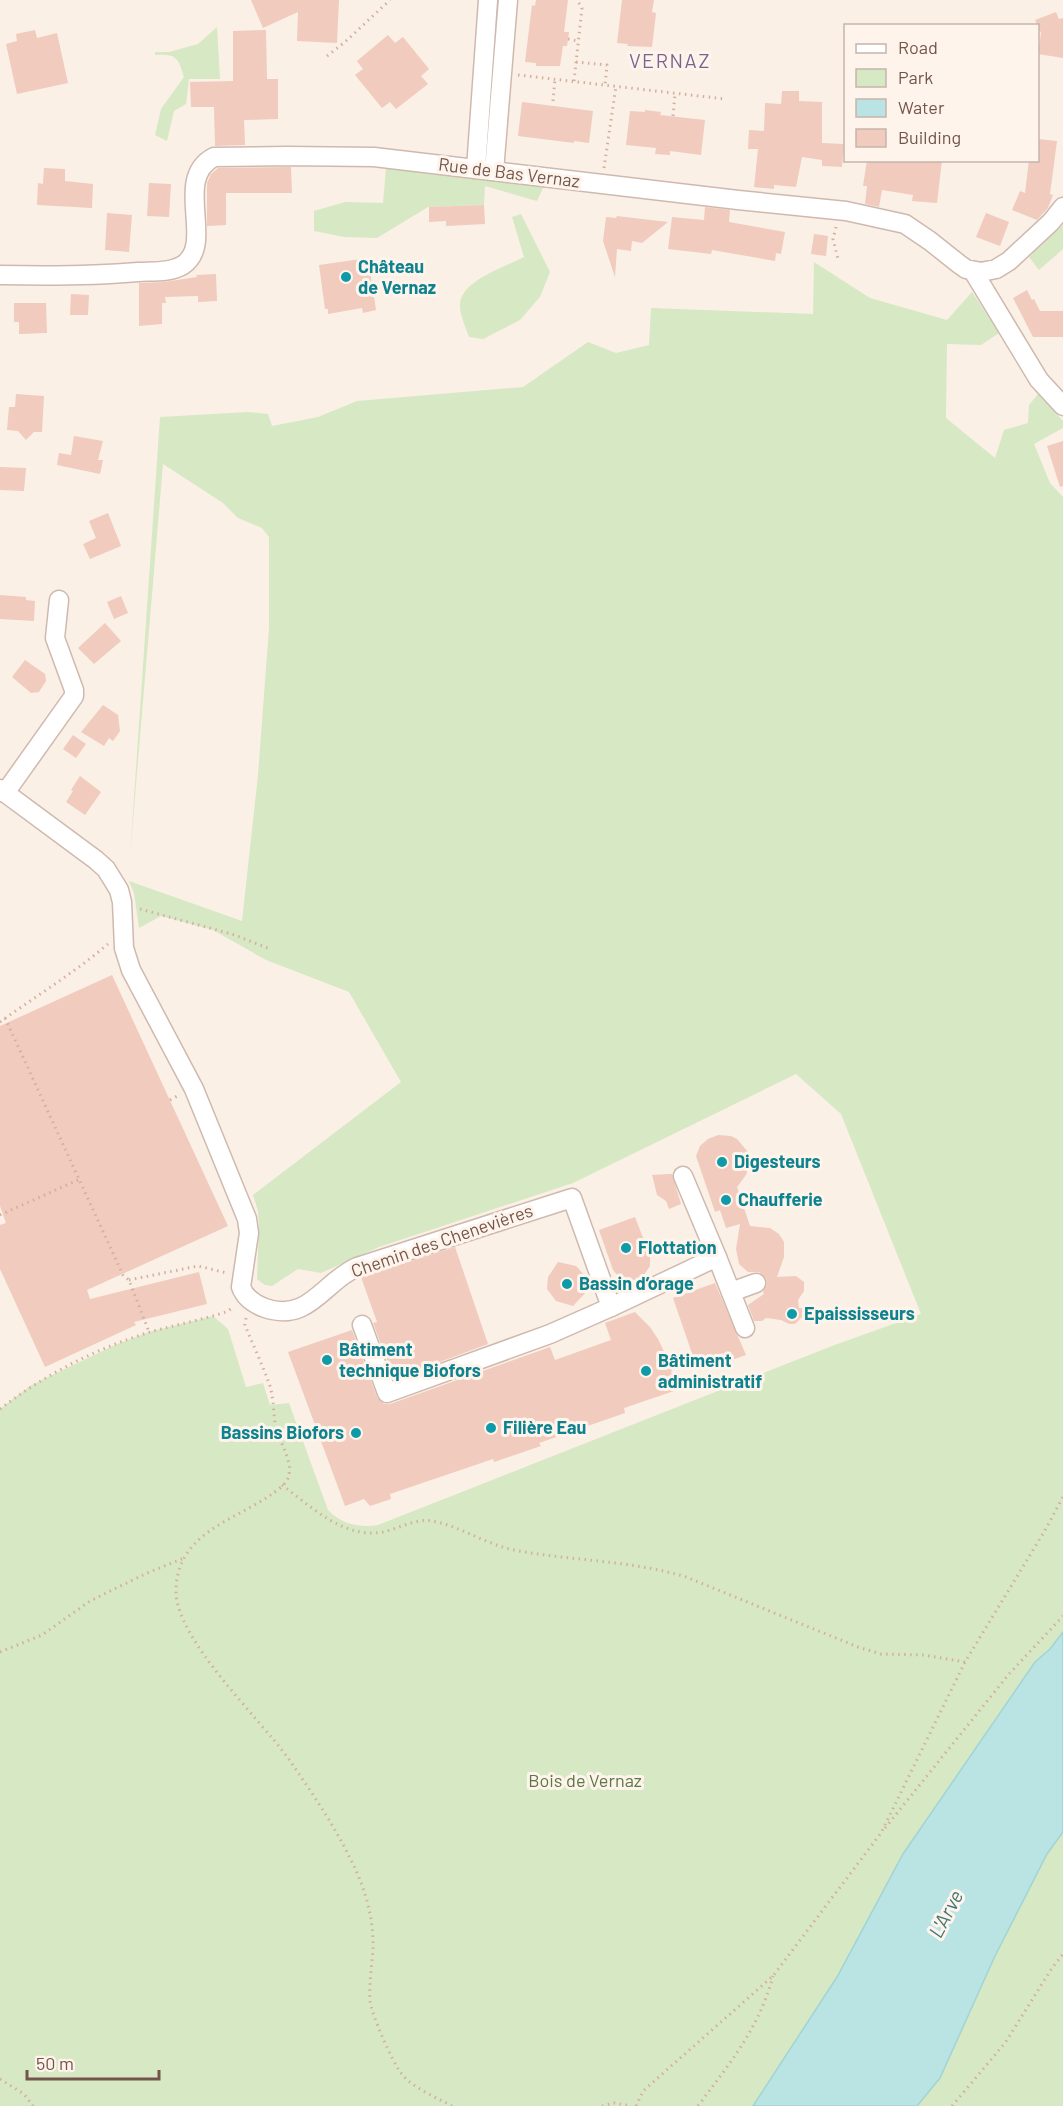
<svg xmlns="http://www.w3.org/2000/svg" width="1063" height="2106" font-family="Barlow,sans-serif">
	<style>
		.green { fill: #d7e8c4 }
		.water { fill: #bae3e4; stroke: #a1d4d5; stroke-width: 1.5 }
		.building { fill: #f0cbbe }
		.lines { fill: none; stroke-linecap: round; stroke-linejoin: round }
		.minor-casing { stroke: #cfb9af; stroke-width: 21 }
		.path { stroke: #d4afa1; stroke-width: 3; stroke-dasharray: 1.5 4.5; stroke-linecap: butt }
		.minor { stroke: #fff; stroke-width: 18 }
		.culture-dot { fill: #0f9aa8; stroke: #fef4eb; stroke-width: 2 }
		.labels { text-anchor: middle; stroke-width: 6; stroke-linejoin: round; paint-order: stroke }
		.street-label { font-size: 18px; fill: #73554b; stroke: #fef4eb }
		.culture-label { font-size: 18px; font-weight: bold; fill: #0d838f; stroke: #fef4eb; text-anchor: start }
		.park-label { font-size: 18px; fill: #5a7843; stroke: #fef4eb }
		.neighbourhood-label { font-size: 20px; letter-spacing: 1.5px; fill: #7b638f; stroke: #fef4eb }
		.water-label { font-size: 20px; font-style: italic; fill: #407678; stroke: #fef4eb }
	</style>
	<rect width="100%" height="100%" fill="#fbf0e5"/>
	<g class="green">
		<path d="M217 27 220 79H189L186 104 174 111 167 141 155 135 161 109 184 77C178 57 176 54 155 55V52H169L198 44Z"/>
		<path d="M386 168 544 186 537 201 485 186 484 205 428 207 377 238 344 237 314 231V211L345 202 383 203Z"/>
		<path d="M521 214 550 272 540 297 520 320 483 339 469 337C466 328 460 315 460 306 459 281 505 267 524 257L512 217Z"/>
		<path d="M1063 225V249L1039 270 1029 257Z"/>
		<path d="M814 262 870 298 947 320 972 292 999 333 981 345 947 344 946 418 995 458 1004 430 1028 423 1029 405 1038 394 1063 421V428L1034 444 1050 483 1063 497V1632L1050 1649 1035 1662 903 1854 837 1977 753 2106H0V1409L30 1386 46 1378 115 1345 149 1332 213 1316 228 1329 246 1387 263 1383 270 1405 289 1403 328 1510C342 1524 358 1528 378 1525L832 1346 921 1314 841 1114 796 1074 573 1183 379 1247 321 1273 298 1269 272 1286 265 1285 257 1279 259 1227 258 1211 253 1195 401 1082 349 992 266 960 213 930 161 916 139 928 134 893 129 881 242 921 258 775 269 628V537L262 528 238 518 223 503 163 464 130 856 160 417 248 412 268 414 272 426 318 417 357 401 523 387 588 342 616 353 649 345 651 308 813 314Z"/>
		<path d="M1063 1832V2106H917L940 2078 995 1956 1047 1854Z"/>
	</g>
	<path class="water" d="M1063 1632V1832L1047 1854 995 1956 940 2078 917 2106H753L837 1977 903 1854 1035 1662 1050 1649Z"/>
	<g class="building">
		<path d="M251 0H339L337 43 297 41 298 12 263 28Z"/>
		<path d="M536 0H568L564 32H569L567 46H563L560 66H536V63L525 62 532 5 535 6Z"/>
		<path d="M622 0H654L652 12 656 13 652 47 627 46 628 44 617 43Z"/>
		<path d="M1056 12 1059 19 1063 18V58L1038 54 1041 33 1035 20Z"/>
		<path d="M35 30 37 38 57 33 68 83 17 94 6 44 17 41 16 34Z"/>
		<path d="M266 30 267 79H278V119L244 120 245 145 215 146 214 107H191L190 82 233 81V31Z"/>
		<path d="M388 35 395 43 403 37 429 69 421 76 428 84 396 109 390 102 382 108 355 75 363 69 357 61Z"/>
		<path d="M782 91H799V101L822 102V143L844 144 842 167 822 166V160L802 157 796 187 774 185V189L754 187 758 149H748L749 130 764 131 765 103 781 104Z"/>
		<path d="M522 102 593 111 589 143 574 141V143L518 136Z"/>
		<path d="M645 110 661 112 660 115 705 120 701 155 670 151V155L655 154 656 148 626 145 630 111 645 112Z"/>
		<path d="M1038 139 1057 141 1050 194 1053 195 1048 208 1037 220 1012 210 1020 191 1025 193 1029 160H1038Z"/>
		<path d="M867 160H942L937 203 912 201 913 195 882 190 879 207 865 204 867 186H863Z"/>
		<path d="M291 167 292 193H226V225L207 226V183L211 174 218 168Z"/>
		<path d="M44 168 65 169V181L93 184 92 208 37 205 38 183 43 184Z"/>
		<path d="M149 183 171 184 169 217 147 216Z"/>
		<path d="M484 205 485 224 446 226V221L429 222V207Z"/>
		<path d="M705 207 730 210 729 222 785 232 781 254 776 253 775 261 712 250 711 254 668 249 672 217 704 220Z"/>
		<path d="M107 213 132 215 129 252 105 250Z"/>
		<path d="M986 213 1009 222 1000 246 976 237Z"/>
		<path d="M617 216 668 222 642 243 632 241 631 251 617 249 615 277 603 241 606 217 616 218Z"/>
		<path d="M814 234 828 236 826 256 811 254Z"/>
		<path d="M368 258 376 310 363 313 362 308 328 314V309H325L319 265Z"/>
		<path d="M216 274 217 301 198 302V296L165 297 166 303H162V324L139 326V283L164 282 197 277 196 275Z"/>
		<path d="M1027 290 1032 300 1034 299 1040 311H1063V337H1033L1013 298Z"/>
		<path d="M71 294 89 295 88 315H70Z"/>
		<path d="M14 303H46L47 333 19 334V322H14Z"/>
		<path d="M16 394 44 396 42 432H34L26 440 18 431 7 430 9 407H15Z"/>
		<path d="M74 436 103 441 98 460H103L100 474 57 465 59 453 71 455Z"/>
		<path d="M1063 441V486L1060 487 1047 446Z"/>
		<path d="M0 467 26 468 24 491 0 490Z"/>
		<path d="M108 513 121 546 90 559 83 544 96 538 89 521Z"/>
		<path d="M0 595 26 597V600L35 601 34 621 0 619Z"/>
		<path d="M121 596 128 613 114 619 107 602Z"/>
		<path d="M105 623 121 641 94 664 78 648Z"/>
		<path d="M25 660 45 674 46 681 39 692 31 693 12 677Z"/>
		<path d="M103 705 118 715 120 731 113 741 109 738 104 746 81 732Z"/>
		<path d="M73 735 86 744 76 758 63 749Z"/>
		<path d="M80 776 101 792 85 815 66 802 73 791 71 790Z"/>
		<path d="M112 975 228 1226 87 1290 90 1299 199 1272 207 1304 134 1322 136 1325 45 1367 0 1269V1225L6 1223 0 1206V1026Z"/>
		<path d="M718 1135 731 1136 737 1139 748 1152 749 1166 746 1175 737 1187 750 1226 770 1228 779 1234 784 1242V1257L777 1277 796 1276 804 1282V1291L798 1300 799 1308H803L802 1317 795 1324H789L781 1320 766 1318 762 1321H754L748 1305 764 1294 763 1292 767 1284 766 1279 759 1272H748L739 1264 736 1249 740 1224 726 1228 720 1210 715 1212 696 1156 700 1146 708 1139Z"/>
		<path d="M669 1174H672L681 1204 669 1209 666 1201 657 1195 652 1175Z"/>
		<path d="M635 1217 650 1256V1266L643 1276 635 1280 627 1281 619 1277 613 1270 599 1230Z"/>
		<path d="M455 1247 488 1344 394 1379 373 1323 377 1322 361 1277Z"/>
		<path d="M558 1262 576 1266 586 1277V1292L573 1306 556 1301 547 1289 548 1277Z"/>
		<path d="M715 1283 746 1355 726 1362 723 1353 695 1362 673 1298Z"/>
		<path d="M635 1312 650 1327 658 1339 673 1370 671 1371 677 1390 624 1408 625 1413 539 1443 541 1446 494 1462 493 1459 390 1494 391 1499 370 1506 364 1499 345 1506 288 1352 352 1330 377 1397 384 1404H390L550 1347 555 1360 611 1340 605 1323Z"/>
	</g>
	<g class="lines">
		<g class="minor-casing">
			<g id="minor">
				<path d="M476 169 488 0"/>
				<path d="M494 171 508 0"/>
				<path d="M973 271 1039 380 1063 406"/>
				<path d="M0 275C46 276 92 276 138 272 152 271 170 273 183 265 216 243 172 179 214 157L287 156 374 157 738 200 846 211 905 224 930 241 959 264 966 269 981 272 996 269 1009 261 1051 222 1063 207"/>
				<path d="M0 789 96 860 106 869 119 890 122 902 124 948 131 970 194 1089 247 1219 249 1233 241 1287C245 1298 254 1304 265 1308 309 1323 323 1282 357 1267L572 1198 611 1307 550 1334 387 1393 362 1325"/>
				<path d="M5 793 74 696V690L55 638 59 600"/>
				<path d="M717 1257 745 1328"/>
				<path d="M731 1292 756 1283"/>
				<path d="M611 1307 717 1257 683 1176"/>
			</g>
		</g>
		<g class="path">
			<path d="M568 39 578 41"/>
			<path d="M327 56 345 42 390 0"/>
			<path d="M576 62 607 65 605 85"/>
			<path d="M518 75 725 99"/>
			<path d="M574 81 582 8 577 0"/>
			<path d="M553 101 555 79"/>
			<path d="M673 116 675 94"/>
			<path d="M604 168 616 86"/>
			<path d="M836 227 833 239 838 259"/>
			<path d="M140 909 235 935 270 949"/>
			<path d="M5 1018 123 1275 129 1280 149 1332"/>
			<path d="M0 1022C36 996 74 973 108 944"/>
			<path d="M170 1100 179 1095"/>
			<path d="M0 1215 78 1180"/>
			<path d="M129 1280 198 1266 227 1273"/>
			<path d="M246 1318 245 1325C253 1345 263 1366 270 1386 274 1400 273 1414 276 1428 280 1443 294 1463 288 1478 286 1484 278 1490 272 1494 234 1521 175 1533 176 1593 178 1641 259 1718 288 1758 310 1790 333 1823 350 1858 364 1885 374 1917 373 1948 372 1965 369 1982 370 2000 371 2014 392 2061 401 2073 411 2087 437 2098 452 2106"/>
			<path d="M0 1409C44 1375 97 1348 150 1332 175 1325 201 1320 226 1312L234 1307"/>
			<path d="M282 1485C312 1507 343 1539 383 1532 398 1529 416 1518 432 1521 460 1526 485 1544 514 1550 571 1561 630 1560 686 1577L858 1647 881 1654 923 1655 965 1662"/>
			<path d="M0 1652 42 1635 90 1601 145 1574 184 1558"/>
			<path d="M885 1828 1009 1674 1063 1616"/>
			<path d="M0 2079 24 2094 33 2106"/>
			<path d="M602 2106 614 2103 631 2106"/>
			<path d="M636 2106 643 2091 773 1976 881 1833 965 1662 1044 1532 1063 1497"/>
			<path d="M698 2106C729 2064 759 2029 773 1976"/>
			<path d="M952 2106 1005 2043 1052 1968 1063 1954"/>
		</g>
		<use href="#minor" class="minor"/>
	</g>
	<g class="culture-dot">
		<circle cx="346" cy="277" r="6"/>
		<circle cx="722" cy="1162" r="6"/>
		<circle cx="726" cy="1200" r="6"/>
		<circle cx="626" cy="1248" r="6"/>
		<circle cx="567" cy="1284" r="6"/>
		<circle cx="792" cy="1314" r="6"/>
		<circle cx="327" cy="1360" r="6"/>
		<circle cx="646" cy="1371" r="6"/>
		<circle cx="491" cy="1428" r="6"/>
		<circle cx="356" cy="1433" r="6"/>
	</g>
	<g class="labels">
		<g class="street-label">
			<text transform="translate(509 173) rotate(7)" y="6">Rue de Bas Vernaz</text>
			<text transform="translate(442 1241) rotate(-19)" y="6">Chemin des Chenevières</text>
		</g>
		<g class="culture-label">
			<text x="358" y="273">Château<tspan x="358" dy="21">de Vernaz</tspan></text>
			<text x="734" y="1168">Digesteurs</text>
			<text x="738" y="1206">Chaufferie</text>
			<text x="638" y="1254">Flottation</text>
			<text x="579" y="1290">Bassin d’orage</text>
			<text x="804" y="1320">Epaississeurs</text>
			<text x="339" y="1356">Bâtiment<tspan x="339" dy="21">technique Biofors</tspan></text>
			<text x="658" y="1367">Bâtiment<tspan x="658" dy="21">administratif</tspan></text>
			<text x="503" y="1434">Filière Eau</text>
			<text x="344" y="1439" text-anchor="end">Bassins Biofors</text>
		</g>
		<g class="park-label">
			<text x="585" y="1787">Bois de Vernaz</text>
		</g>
		<g class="neighbourhood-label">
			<text x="670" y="68">VERNAZ</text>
		</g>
		<g class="water-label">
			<text transform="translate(946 1914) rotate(-62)" y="7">L'Arve</text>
		</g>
	</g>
	<rect x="844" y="24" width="195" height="138" fill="#fef4eb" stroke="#c6b4ab" stroke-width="1.5"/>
	<rect x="856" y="44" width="30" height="9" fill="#ffffff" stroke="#c6b4ab" stroke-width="1.5"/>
	<text x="898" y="54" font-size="18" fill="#73554b">Road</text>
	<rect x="856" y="69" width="30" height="18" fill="#d7e8c4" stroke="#c6b4ab" stroke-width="1.5"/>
	<text x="898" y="84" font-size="18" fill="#73554b">Park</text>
	<rect x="856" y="99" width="30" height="18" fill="#bae3e4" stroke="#c6b4ab" stroke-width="1.5"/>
	<text x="898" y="114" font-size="18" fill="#73554b">Water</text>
	<rect x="856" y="129" width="30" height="18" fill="#f0cbbe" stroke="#c6b4ab" stroke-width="1.5"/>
	<text x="898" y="144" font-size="18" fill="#73554b">Building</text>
	<path d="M27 2070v9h132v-9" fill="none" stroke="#73554b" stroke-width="3"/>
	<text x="36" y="2070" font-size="18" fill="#73554b" stroke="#fef4eb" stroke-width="4.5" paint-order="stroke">50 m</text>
</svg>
